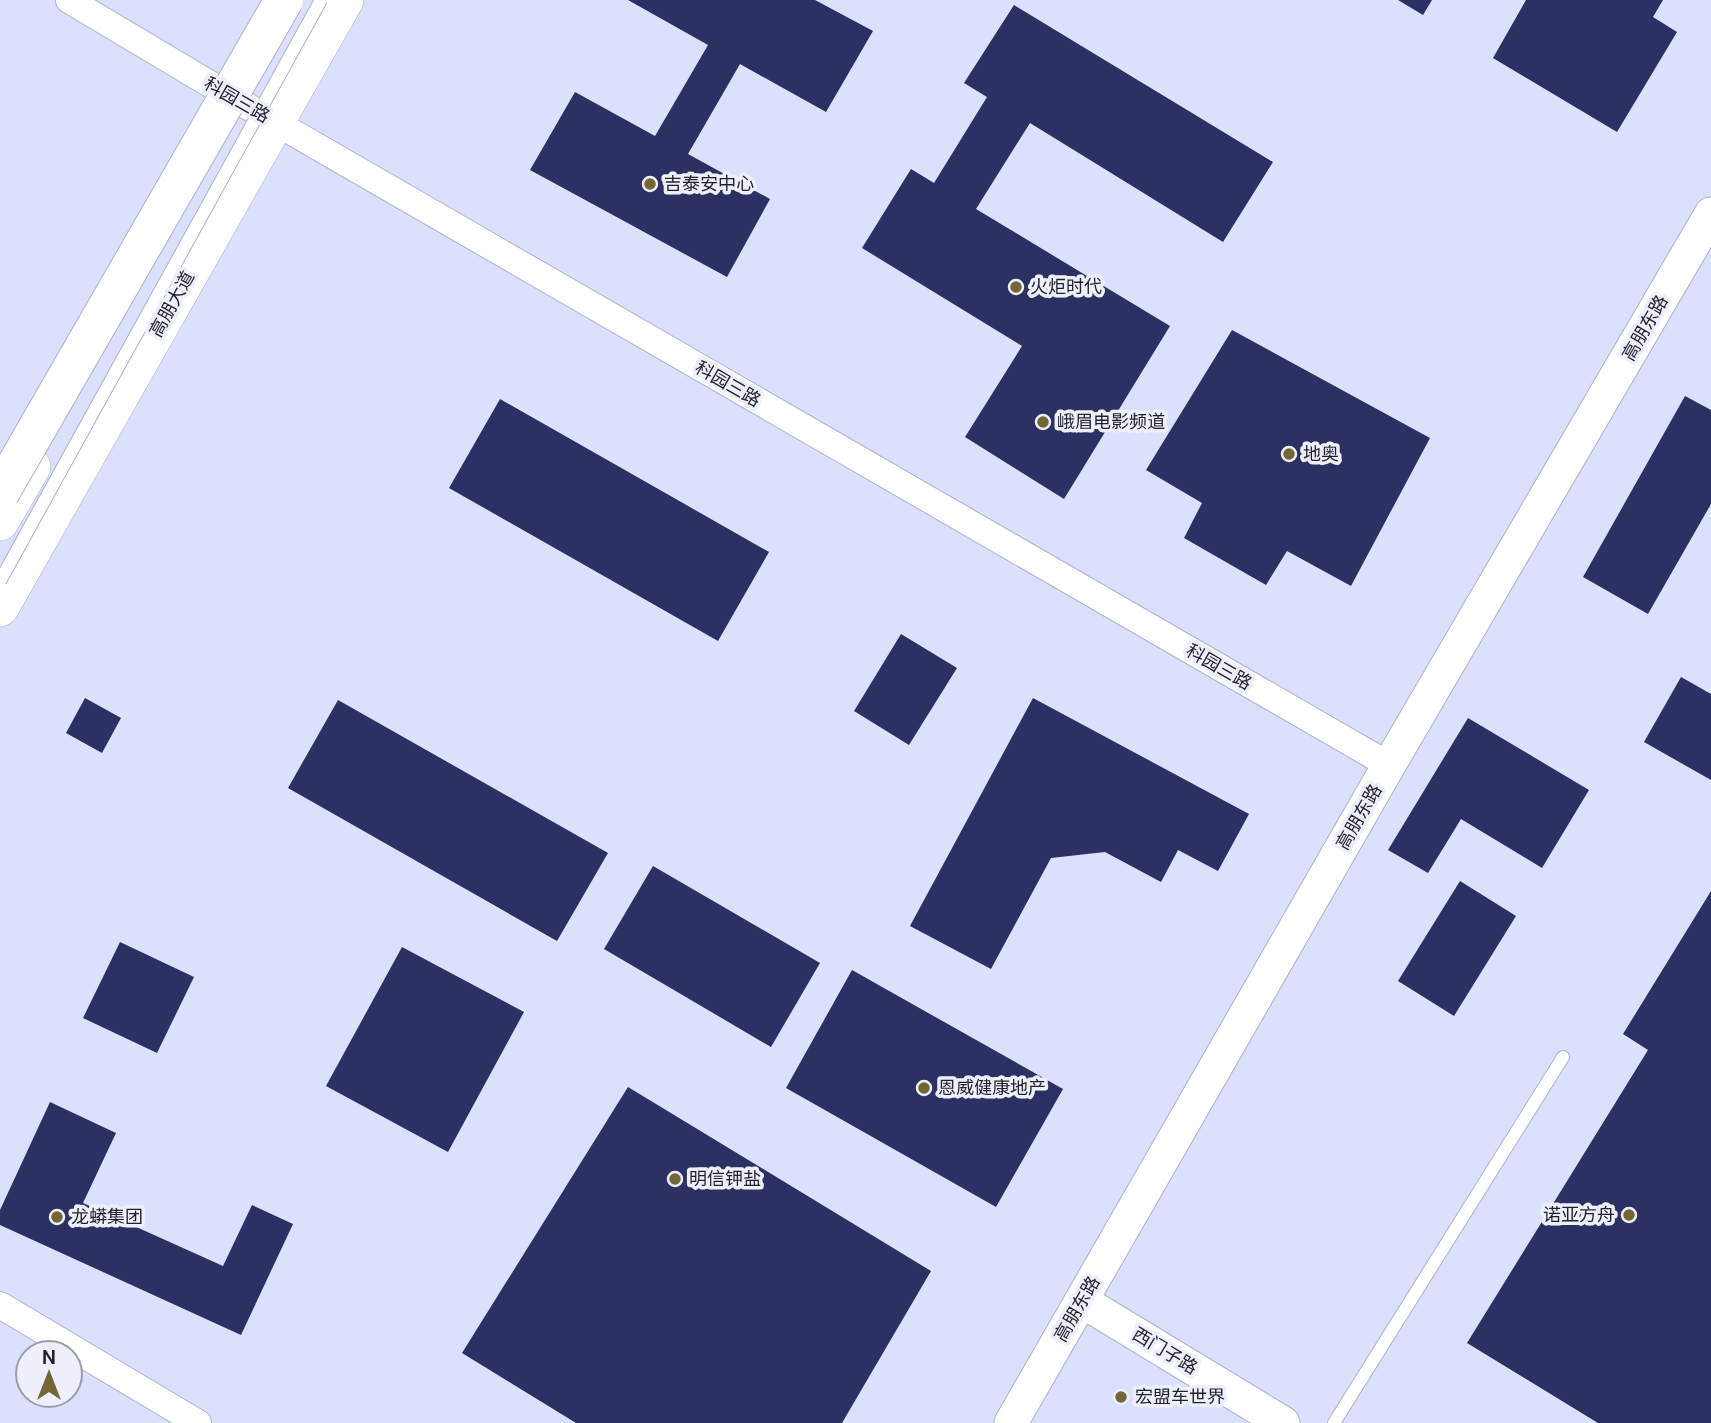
<svg xmlns="http://www.w3.org/2000/svg" width="1711" height="1423" font-family="'DM Sans','Noto Sans SC',sans-serif">
	<style>
		.building { fill: #2c3062 }
		.lines { fill: none; stroke-linecap: round; stroke-linejoin: round }
		.service-casing { stroke: #acb1cc; stroke-width: 14 }
		.minor-casing { stroke: #acb1cc; stroke-width: 28 }
		.tertiary-casing { stroke: #acb1cc; stroke-width: 35 }
		.secondary-casing { stroke: #acb1cc; stroke-width: 38 }
		.service { stroke: #fff; stroke-width: 12 }
		.minor { stroke: #fff; stroke-width: 26 }
		.tertiary { stroke: #fff; stroke-width: 33 }
		.secondary { stroke: #fff; stroke-width: 37 }
		.service-bridge-casing { stroke: #acb1cc; stroke-width: 14; stroke-linecap: butt }
		.trunk-bridge-casing { stroke: #acb1cc; stroke-width: 40; stroke-linecap: butt }
		.service-bridge { stroke: #fff; stroke-width: 12 }
		.trunk-bridge { stroke: #fff; stroke-width: 38 }
		.poi-dot { fill: #726734; stroke: #edeffa; stroke-width: 2.5 }
		.labels { text-anchor: middle; stroke-width: 7; stroke-linejoin: round; paint-order: stroke }
		.street-label { font-size: 18px; fill: #1f212b; stroke: #edeffa }
		.poi-label { font-size: 18px; fill: #1f212b; stroke: #edeffa; text-anchor: start }
	</style>
	<rect width="100%" height="100%" fill="#dbe0fc"/>
	<g class="building">
		<path d="M628 0H815L873 31 826 112 740 64 688 154 770 199 727 277 530 170 575 92 655 136 708 45Z"/>
		<path d="M1398 0H1432L1423 15Z"/>
		<path d="M1526 0H1663L1653 17 1677 32 1617 132 1493 58Z"/>
		<path d="M1014 5 1273 162 1223 242 1030 123 976 209 1170 326 1064 499 965 437 1022 346 862 248 911 169 934 183 987 97 964 83Z"/>
		<path d="M1232 330 1430 438 1351 586 1287 551 1266 585 1184 538 1202 503 1146 470Z"/>
		<path d="M1685 396 1711 410V504L1648 614 1583 577Z"/>
		<path d="M500 399 769 552 718 641 449 488Z"/>
		<path d="M901 634 957 668 909 745 854 711Z"/>
		<path d="M1681 677 1711 694V780L1644 742Z"/>
		<path d="M85 698 121 718 102 753 66 733Z"/>
		<path d="M1033 698 1249 814 1218 871 1178 850 1161 882 1105 852 1051 858 991 969 910 926Z"/>
		<path d="M338 700 608 853 557 941 288 788Z"/>
		<path d="M1468 718 1589 790 1542 868 1461 819 1428 873 1388 850Z"/>
		<path d="M653 866 820 963 771 1047 604 949Z"/>
		<path d="M1460 881 1516 916 1454 1016 1398 981Z"/>
		<path d="M1711 891V1423H1598L1467 1343 1648 1050 1623 1034Z"/>
		<path d="M120 942 194 977 157 1053 83 1018Z"/>
		<path d="M402 947 524 1012 448 1152 326 1086Z"/>
		<path d="M852 970 1063 1089 996 1207 786 1088Z"/>
		<path d="M628 1087 931 1271 842 1423H576L462 1353Z"/>
		<path d="M50 1102 116 1133 83 1203 223 1266 252 1205 293 1224 241 1335 0 1225V1210Z"/>
	</g>
	<g class="lines">
		<g class="service-casing">
			<path id="service" d="M1334 1423 1563 1057"/>
		</g>
		<g class="minor-casing">
			<g id="minor">
				<path d="M69 0 240 102 1389 765"/>
				<path d="M0 1305 198 1423"/>
			</g>
		</g>
		<g class="tertiary-casing">
			<g id="tertiary">
				<path d="M1082 1301 1283 1423"/>
				<path d="M1011 1423 1389 765 1711 214"/>
			</g>
		</g>
		<g class="secondary-casing">
			<g id="secondary">
				<path d="M0 522 32 467"/>
				<path d="M0 608 345 0"/>
			</g>
		</g>
		<use href="#service" class="service"/>
		<use href="#minor" class="minor"/>
		<use href="#tertiary" class="tertiary"/>
		<use href="#secondary" class="secondary"/>
		<g class="service-bridge-casing">
			<path id="service-bridge" d="M0 581 321 0"/>
		</g>
		<g class="trunk-bridge-casing">
			<path id="trunk-bridge" d="M0 493 284 0"/>
		</g>
		<use href="#service-bridge" class="service-bridge"/>
		<use href="#trunk-bridge" class="trunk-bridge"/>
	</g>
	<g class="poi-dot">
		<circle cx="650" cy="184" r="7"/>
		<circle cx="1016" cy="287" r="7"/>
		<circle cx="1043" cy="422" r="7"/>
		<circle cx="1289" cy="454" r="7"/>
		<circle cx="924" cy="1088" r="7"/>
		<circle cx="675" cy="1179" r="7"/>
		<circle cx="1629" cy="1215" r="7"/>
		<circle cx="57" cy="1217" r="7"/>
		<circle cx="1121" cy="1397" r="7"/>
	</g>
	<g class="labels">
		<g class="street-label">
			<text transform="translate(237 100) rotate(30)" y="6">科园三路</text>
			<text transform="translate(172 304) rotate(-61)" y="6">高朋大道</text>
			<text transform="translate(1645 328) rotate(-60)" y="6">高朋东路</text>
			<text transform="translate(728 384) rotate(30)" y="6">科园三路</text>
			<text transform="translate(1219 667) rotate(30)" y="6">科园三路</text>
			<text transform="translate(1359 817) rotate(-60)" y="6">高朋东路</text>
			<text transform="translate(1077 1309) rotate(-60)" y="6">高朋东路</text>
			<text transform="translate(1165 1351) rotate(31)" y="6">西门子路</text>
		</g>
		<g class="poi-label">
			<text x="664" y="190">吉泰安中心</text>
			<text x="1030" y="293">火炬时代</text>
			<text x="1057" y="428">峨眉电影频道</text>
			<text x="1303" y="460">地奥</text>
			<text x="938" y="1094">恩威健康地产</text>
			<text x="689" y="1185">明信钾盐</text>
			<text x="1615" y="1221" text-anchor="end">诺亚方舟</text>
			<text x="71" y="1223">龙蟒集团</text>
			<text x="1135" y="1403">宏盟车世界</text>
		</g>
	</g>
	<g transform="translate(49 1374)"><circle r="33" fill="#edeffa" stroke="#9b9da7" stroke-width="2"/>
	<path d="M0-5L12 26L0 18L-12 26Z" fill="#726734"/>
	<text y="-10" font-size="19" font-weight="bold" text-anchor="middle" fill="#1f212b">N</text>
	</g>
</svg>
